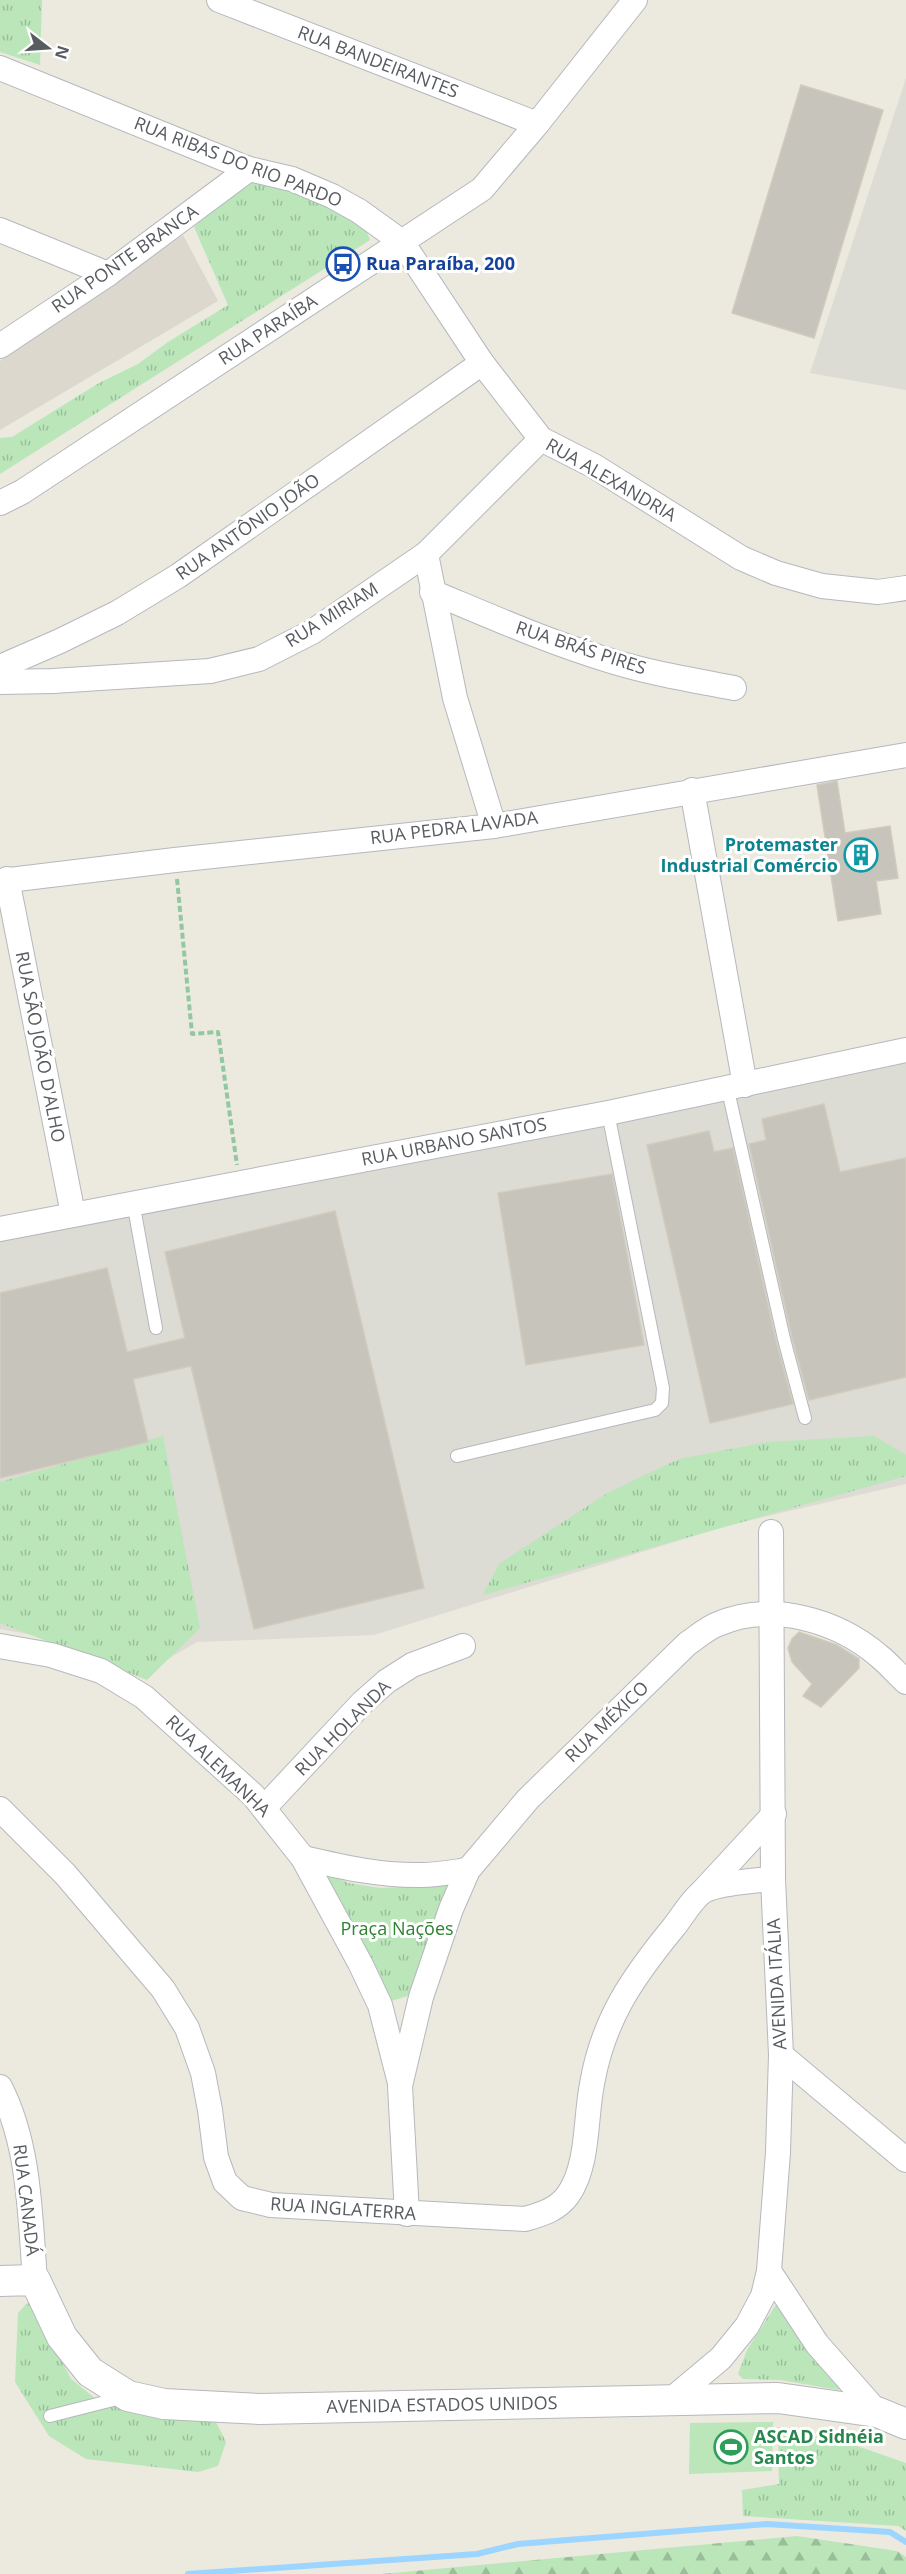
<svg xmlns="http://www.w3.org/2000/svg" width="906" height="2574" font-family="'Open Sans',sans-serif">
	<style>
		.industrial { fill: #dcdbd4 }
		.education { fill: #dcd8ce }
		.grass { fill: url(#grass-tufts) }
		.forest { fill: url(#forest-firs) }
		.pitch { fill: #bae6b9 }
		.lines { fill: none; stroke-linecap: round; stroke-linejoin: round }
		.stream { stroke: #9cd5ff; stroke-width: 6 }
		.building { fill: #c7c4bc; stroke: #d1cbbd; stroke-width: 1.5 }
		.service-casing { stroke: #b5b8bd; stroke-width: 14 }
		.minor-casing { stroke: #b5b8bd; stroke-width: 26 }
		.tertiary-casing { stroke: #b5b8bd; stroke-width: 32 }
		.path { stroke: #92c8a1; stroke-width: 4; stroke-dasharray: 6 3; stroke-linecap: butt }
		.service { stroke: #fff; stroke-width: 12 }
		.minor { stroke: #fff; stroke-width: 24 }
		.tertiary { stroke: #fff; stroke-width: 30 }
		.labels { text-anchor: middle; stroke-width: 6; stroke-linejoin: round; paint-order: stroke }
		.street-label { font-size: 18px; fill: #585c61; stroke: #fff }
		.transit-label { font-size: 18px; font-weight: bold; fill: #164399; stroke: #fff; text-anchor: start }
		.culture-label { font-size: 18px; font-weight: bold; fill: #0d838f; stroke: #fff; text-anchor: end }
		.park-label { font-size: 18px; fill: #2e8231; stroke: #fff }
		.leisure-label { font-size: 18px; font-weight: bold; fill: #27864d; stroke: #fff; text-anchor: start }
	</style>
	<defs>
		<pattern id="grass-tufts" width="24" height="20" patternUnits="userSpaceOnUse" patternTransform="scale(1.5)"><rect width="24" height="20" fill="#bae6b9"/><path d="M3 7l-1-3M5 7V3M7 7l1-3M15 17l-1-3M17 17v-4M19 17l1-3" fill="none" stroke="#9abe9a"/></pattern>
		<pattern id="forest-firs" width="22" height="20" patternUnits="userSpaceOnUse" patternTransform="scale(1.5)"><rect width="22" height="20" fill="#bae6b9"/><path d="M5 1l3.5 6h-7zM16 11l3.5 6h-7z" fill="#9abe9a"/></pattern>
	</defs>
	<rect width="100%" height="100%" fill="#ece9df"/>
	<g class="industrial">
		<path d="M906 78V390L810 373Z"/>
		<path d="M906 1050V1484L729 1525 374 1635 197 1642 142 1674 97 1647 0 1629V1230Z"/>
	</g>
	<path class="education" d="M183 235 218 301 0 430V361Z"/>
	<g class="grass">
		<path d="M0 0H42L40 65 0 52Z"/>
		<path d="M263 176 362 219 370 240 0 474V438L12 437 99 383 138 364 168 342 228 305 194 227 245 177Z"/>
		<path d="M163 1436 200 1628 147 1680 0 1623V1482Z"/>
		<path d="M874 1436 906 1455V1476L483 1595 499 1564 609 1492 679 1459 768 1442Z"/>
		<path d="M318 1868 348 1883 381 1888 453 1885 411 1995 391 2001Z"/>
		<path d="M36 2294 49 2336 71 2379 96 2399 215 2420 226 2442 218 2466 198 2472 86 2459 49 2436 15 2382 18 2313Z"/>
		<path d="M779 2300 842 2386 839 2390 780 2380 743 2379 738 2374 747 2350Z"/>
		<path d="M778 2427 857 2446 906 2463V2531L898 2526 743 2516 742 2490 779 2484Z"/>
	</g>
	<path class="forest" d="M797 2536 897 2551 906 2557V2574H382Z"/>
	<path class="pitch" d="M773 2422 772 2471 689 2474 690 2423Z"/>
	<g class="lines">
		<path class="stream" d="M188 2574 477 2554 518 2544 767 2524 890 2532 906 2542"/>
	</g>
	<g class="building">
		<path d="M801 85 883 110 814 338 732 313Z"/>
		<path d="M837 781 845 833 890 826 898 878 876 881 881 914 838 921 817 785Z"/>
		<path d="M824 1104 840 1172 906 1158V1377L809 1400 792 1337 749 1144 766 1140 762 1119Z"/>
		<path d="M709 1131 714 1152 733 1148 776 1341 793 1404 710 1423 647 1145Z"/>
		<path d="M612 1174 644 1345 526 1365 498 1193Z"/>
		<path d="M335 1211 424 1588 254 1629 191 1366 133 1379 148 1442 0 1478V1293L107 1268 127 1352 185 1338 165 1252Z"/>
		<path d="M799 1632 837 1645 859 1659V1668L821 1707 803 1696 812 1684 792 1662 788 1648 792 1639Z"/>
	</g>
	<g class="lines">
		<g class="service-casing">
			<g id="service">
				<path d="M727 1086 784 1339 805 1418"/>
				<path d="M133 1202 156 1328"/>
				<path d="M457 1456 655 1410 662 1403 663 1388 608 1113"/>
				<path d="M50 2416 121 2398"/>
			</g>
		</g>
		<g class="minor-casing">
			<g id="minor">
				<path d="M219 0 537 124"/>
				<path d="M0 68 249 169 292 179 332 196 359 211 402 242 482 363 541 439 594 466 741 558 776 573 822 586 878 592 906 588"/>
				<path d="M0 230 108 274"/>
				<path d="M0 346 108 274 249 169"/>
				<path d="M0 503 22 492 482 189 537 124 635 0"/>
				<path d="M426 554 455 698 494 826"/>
				<path d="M432 592C490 616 548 642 608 660 649 673 692 680 734 688"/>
				<path d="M0 667 60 641 117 613 178 576 482 363"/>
				<path d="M0 682 53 681 210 671 259 659 312 632 426 554 541 439"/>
				<path d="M692 790 745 1085"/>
				<path d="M7 879 73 1214"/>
				<path d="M0 881 175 860 494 826 906 755"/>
				<path d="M0 1229 608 1113 906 1050"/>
				<path d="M0 1646 51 1655 101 1671 144 1697 253 1795 303 1858 360 1963 380 2005 400 2083"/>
				<path d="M264 1808 363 1702 387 1681 412 1665 463 1646"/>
				<path d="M0 1809 65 1874 163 1989 187 2028 203 2073 210 2110 216 2157 225 2182 242 2198 271 2205 525 2219C542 2214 557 2210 568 2195 589 2165 585 2119 592 2084 603 2020 632 1978 673 1928 682 1917 690 1902 701 1893 712 1884 758 1880 773 1879"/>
				<path d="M303 1858C342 1867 381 1876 422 1875 437 1875 453 1872 468 1870"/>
				<path d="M703 1891 774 1814"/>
				<path d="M781 2055 906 2160"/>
				<path d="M0 2087C30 2145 30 2217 35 2280"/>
				<path d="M407 2214 400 2086 421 1997 451 1909 468 1870 528 1799 687 1644C696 1638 707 1628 718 1624 771 1601 837 1620 879 1656 889 1664 897 1674 906 1682"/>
				<path d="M769 2271 817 2344 877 2412"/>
				<path d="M672 2399 721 2358 747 2326 763 2296 769 2271 778 2152 781 2055 773 1879 771 1532"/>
			</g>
		</g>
		<g class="tertiary-casing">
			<path id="tertiary" d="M0 2281 35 2280 62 2337 90 2372 128 2396 164 2404 260 2409 778 2398 877 2412 906 2424"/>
		</g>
		<path class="path" d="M177 879 192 1034 218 1032 237 1165"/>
		<use href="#service" class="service"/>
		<use href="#minor" class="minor"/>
		<use href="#tertiary" class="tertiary"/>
	</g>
	<defs>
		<g id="bus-ring" transform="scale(1.725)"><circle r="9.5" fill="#fff" stroke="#1a4fb4" stroke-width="1.5"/><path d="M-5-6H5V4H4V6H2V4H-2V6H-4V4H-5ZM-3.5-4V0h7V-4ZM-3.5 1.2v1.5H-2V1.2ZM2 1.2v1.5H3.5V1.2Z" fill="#1a4fb4"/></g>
		<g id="building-ring" transform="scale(1.725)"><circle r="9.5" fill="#fff" stroke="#0f9aa8" stroke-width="1.5"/><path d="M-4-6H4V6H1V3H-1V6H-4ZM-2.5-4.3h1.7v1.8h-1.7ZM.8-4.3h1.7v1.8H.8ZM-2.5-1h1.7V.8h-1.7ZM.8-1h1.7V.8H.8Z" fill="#0f9aa8"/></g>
		<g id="stadium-ring" transform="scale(1.725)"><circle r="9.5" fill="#fff" stroke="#2e9e5b" stroke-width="1.5"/><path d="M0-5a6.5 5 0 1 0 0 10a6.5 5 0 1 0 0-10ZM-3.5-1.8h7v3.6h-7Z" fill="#2e9e5b"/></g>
	</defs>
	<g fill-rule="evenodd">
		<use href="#bus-ring" x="343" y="264"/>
		<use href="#building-ring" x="861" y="855"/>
		<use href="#stadium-ring" x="731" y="2447"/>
	</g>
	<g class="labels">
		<g class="street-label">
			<text transform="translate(378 62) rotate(21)" y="6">RUA BANDEIRANTES</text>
			<text transform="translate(238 162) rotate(21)" y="6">RUA RIBAS DO RIO PARDO</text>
			<text transform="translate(125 259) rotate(-35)" y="6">RUA PONTE BRANCA</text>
			<text transform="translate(268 330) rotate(-33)" y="6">RUA PARAÍBA</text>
			<text transform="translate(611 480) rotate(30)" y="6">RUA ALEXANDRIA</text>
			<text transform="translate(248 527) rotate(-35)" y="6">RUA ANTÔNIO JOÃO</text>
			<text transform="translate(332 615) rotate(-32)" y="6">RUA MIRIAM</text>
			<text transform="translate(581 648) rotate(18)" y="6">RUA BRÁS PIRES</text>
			<text transform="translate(454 828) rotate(-7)" y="6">RUA PEDRA LAVADA</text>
			<text transform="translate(40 1047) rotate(79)" y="6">RUA SÃO JOÃO D'ALHO</text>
			<text transform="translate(454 1142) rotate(-11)" y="6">RUA URBANO SANTOS</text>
			<text transform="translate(607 1722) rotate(-44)" y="6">RUA MÉXICO</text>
			<text transform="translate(343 1728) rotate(-45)" y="6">RUA HOLANDA</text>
			<text transform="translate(218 1766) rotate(44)" y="6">RUA ALEMANHA</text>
			<text transform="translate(777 1984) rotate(-93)" y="6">AVENIDA ITÁLIA</text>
			<text transform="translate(26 2200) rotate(83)" y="6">RUA CANADÁ</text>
			<text transform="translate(343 2209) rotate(4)" y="6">RUA INGLATERRA</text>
			<text transform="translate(442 2405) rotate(-1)" y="6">AVENIDA ESTADOS UNIDOS</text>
		</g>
		<g class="transit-label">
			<text x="366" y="270">Rua Paraíba, 200</text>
		</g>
		<g class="culture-label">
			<text x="838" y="851">Protemaster<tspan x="838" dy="21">Industrial Comércio</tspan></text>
		</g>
		<g class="park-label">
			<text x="397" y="1935">Praça Nações</text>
		</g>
		<g class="leisure-label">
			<text x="754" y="2443">ASCAD Sidnéia<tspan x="754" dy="21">Santos</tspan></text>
		</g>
	</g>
	<g transform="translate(48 48) rotate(107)" stroke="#ffffff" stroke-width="4.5" paint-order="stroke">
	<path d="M0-4.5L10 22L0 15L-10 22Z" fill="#585c61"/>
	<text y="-9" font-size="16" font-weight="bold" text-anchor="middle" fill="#585c61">N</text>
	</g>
</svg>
